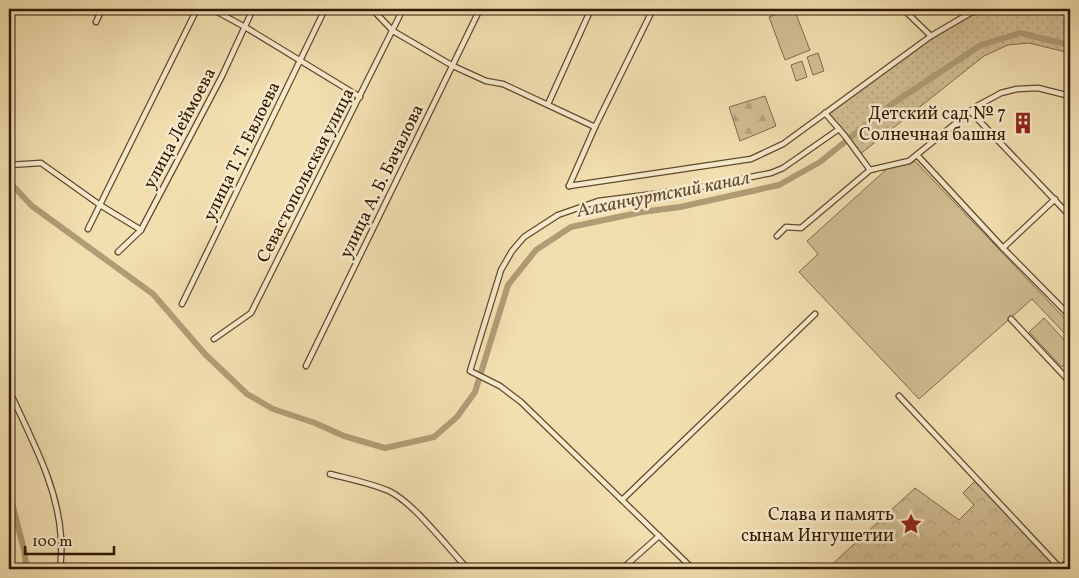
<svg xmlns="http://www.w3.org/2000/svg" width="1079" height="578" font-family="Vollkorn,serif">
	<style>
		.grass { fill: url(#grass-dots); stroke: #806b4b }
		.forest { fill: url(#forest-firs); stroke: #806b4b }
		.park { fill: url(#park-crowns); stroke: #806b4b }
		.pitch { fill: #d1bd93; stroke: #806b4b }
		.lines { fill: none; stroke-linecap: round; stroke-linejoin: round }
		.canal { stroke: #b09c75; stroke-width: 6 }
		.street-casing { stroke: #604a2e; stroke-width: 7 }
		.street { stroke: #f7eacc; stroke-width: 4.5 }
		.labels { text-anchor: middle; stroke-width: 5; stroke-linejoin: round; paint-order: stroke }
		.poi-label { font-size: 18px; fill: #301903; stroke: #f7eacc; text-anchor: end }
		.street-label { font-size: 18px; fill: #301903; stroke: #f7eacc }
		.water-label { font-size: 19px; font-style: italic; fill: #634d31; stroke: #f7eacc }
	</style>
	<defs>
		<pattern id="grass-dots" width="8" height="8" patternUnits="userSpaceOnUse" patternTransform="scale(1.25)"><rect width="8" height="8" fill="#d1bd93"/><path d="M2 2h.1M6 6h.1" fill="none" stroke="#b4a27d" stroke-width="1.8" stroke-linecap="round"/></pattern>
		<pattern id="forest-firs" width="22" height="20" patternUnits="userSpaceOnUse" patternTransform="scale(1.25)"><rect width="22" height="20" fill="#d1bd93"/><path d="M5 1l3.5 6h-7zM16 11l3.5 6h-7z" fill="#b4a27d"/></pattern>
		<pattern id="park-crowns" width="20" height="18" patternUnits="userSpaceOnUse" patternTransform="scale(1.25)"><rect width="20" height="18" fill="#d1bd93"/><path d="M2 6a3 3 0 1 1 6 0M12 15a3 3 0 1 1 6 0" fill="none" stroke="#b4a27d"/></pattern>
	</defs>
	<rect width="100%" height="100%" fill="#f2dfb0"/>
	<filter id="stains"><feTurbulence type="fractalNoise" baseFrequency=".004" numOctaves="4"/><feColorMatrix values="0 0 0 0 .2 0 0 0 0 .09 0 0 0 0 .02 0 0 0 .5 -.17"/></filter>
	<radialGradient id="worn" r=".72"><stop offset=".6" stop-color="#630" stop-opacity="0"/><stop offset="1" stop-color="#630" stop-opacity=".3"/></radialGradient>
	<path class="grass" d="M1007 9H1048L1070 13V53L1029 43 1008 45 984 56 859 155 825 113 931 36 972 12Z"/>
	<path class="forest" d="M765 96 776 126 740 141 729 107Z"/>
	<path class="park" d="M976 480 1056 567 1053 569H827L915 488 959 520 974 505 963 493Z"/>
	<g class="pitch">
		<path d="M790 9H794L810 50 785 60 769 17Z"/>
		<path d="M818 53 824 71 813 75 807 57Z"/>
		<path d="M802 61 807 77 796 81 791 65Z"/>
		<path d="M915 161 1070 324V339L1032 299 919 399 799 272 818 254 807 241 888 168 910 164Z"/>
		<path d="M1044 318 1070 346V359L1062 367 1029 332Z"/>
	</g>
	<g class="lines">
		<g class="canal">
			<path d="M9 185 13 186 32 206 153 294 205 354 247 394 273 409 315 423 344 436 385 448 434 437 457 417 475 392 508 285 536 250 571 227 642 212 680 207 779 185 820 162 892 104 981 45 1020 33 1070 45"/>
			<path d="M9 491 24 550 27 569"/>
		</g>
		<g class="street-casing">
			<g id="street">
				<path d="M212 9 245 27 360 97"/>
				<path d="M372 9 393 31 453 66 486 81 503 84 595 127"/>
				<path d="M903 9 931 36"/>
				<path d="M1048 9 1070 13"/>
				<path d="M96 22 102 9"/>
				<path d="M548 104 591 9"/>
				<path d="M970 111 1070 216"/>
				<path d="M825 113 845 136 870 170"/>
				<path d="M917 155 1003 248 1070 316"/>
				<path d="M9 165 41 163 100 205 141 230"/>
				<path d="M569 186 751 159 783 144 931 36 972 12 1007 9"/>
				<path d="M569 186 595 127 653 9"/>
				<path d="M88 229 197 9"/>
				<path d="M777 236 786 227 801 228 870 170 909 161 977 106 1001 93 1017 89 1038 88 1070 96"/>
				<path d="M1003 248 1055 199"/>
				<path d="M118 252 141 230 222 76 253 9"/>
				<path d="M182 304 325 9"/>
				<path d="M1011 319 1070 382"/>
				<path d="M214 339 251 313 403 9"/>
				<path d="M306 366 480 9"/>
				<path d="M9 390C30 437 58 485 61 538 62 548 61 559 60 569"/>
				<path d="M899 396 1060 568"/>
				<path d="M330 474C350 479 370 483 389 491 414 503 447 547 468 569"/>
				<path d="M622 500 815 314"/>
				<path d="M659 536 521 402 500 386 470 371 501 270 512 251 524 237 558 215 598 201 685 190 771 173 783 168 839 129"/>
				<path d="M1060 568 1070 560"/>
				<path d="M622 569 659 536 693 569"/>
			</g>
		</g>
		<use href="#street" class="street"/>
	</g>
	<defs>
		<g id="building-bare" transform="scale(1.725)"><path d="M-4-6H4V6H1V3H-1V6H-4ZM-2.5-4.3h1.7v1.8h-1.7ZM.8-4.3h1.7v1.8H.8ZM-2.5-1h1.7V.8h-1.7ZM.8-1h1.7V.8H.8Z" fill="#8f2418" stroke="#f7eacc" stroke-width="2.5" paint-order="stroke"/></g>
		<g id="sight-bare" transform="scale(1.725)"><path d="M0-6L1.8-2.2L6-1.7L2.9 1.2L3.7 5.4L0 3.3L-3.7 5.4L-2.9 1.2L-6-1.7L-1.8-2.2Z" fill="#8f2418" stroke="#f7eacc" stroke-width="2.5" paint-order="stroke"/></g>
	</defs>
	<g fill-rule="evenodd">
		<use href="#building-bare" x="1023" y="123"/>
		<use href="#sight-bare" x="911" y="524"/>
	</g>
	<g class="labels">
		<g class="poi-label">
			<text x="1006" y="119">Детский сад № 7<tspan x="1006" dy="21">Солнечная башня</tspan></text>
			<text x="894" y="520">Слава и память<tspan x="894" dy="21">сынам Ингушетии</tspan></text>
		</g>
		<g class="street-label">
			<text transform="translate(179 128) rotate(-62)" y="6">улица Леймоева</text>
			<text transform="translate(241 151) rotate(-64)" y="6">улица Т. Т. Евлоева</text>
			<text transform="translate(305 175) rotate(-63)" y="6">Севастопольская улица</text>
			<text transform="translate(381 181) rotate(-64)" y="6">улица А. Б. Бачалова</text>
		</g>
		<g class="water-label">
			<text transform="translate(663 193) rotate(-11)" y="7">Алханчуртский канал</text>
		</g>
	</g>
	<rect width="1079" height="578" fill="none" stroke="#f2dfb0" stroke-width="30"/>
	<rect x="10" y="10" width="1059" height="558" fill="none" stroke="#301903" stroke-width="2.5"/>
	<rect x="15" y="15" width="1049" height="548" fill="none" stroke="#301903"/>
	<path d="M25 546v8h89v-8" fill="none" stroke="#301903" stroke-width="2.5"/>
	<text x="32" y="546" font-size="15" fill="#301903" stroke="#f7eacc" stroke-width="4" paint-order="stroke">100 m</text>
	<rect width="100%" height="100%" filter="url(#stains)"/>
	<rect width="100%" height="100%" fill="url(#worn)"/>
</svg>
